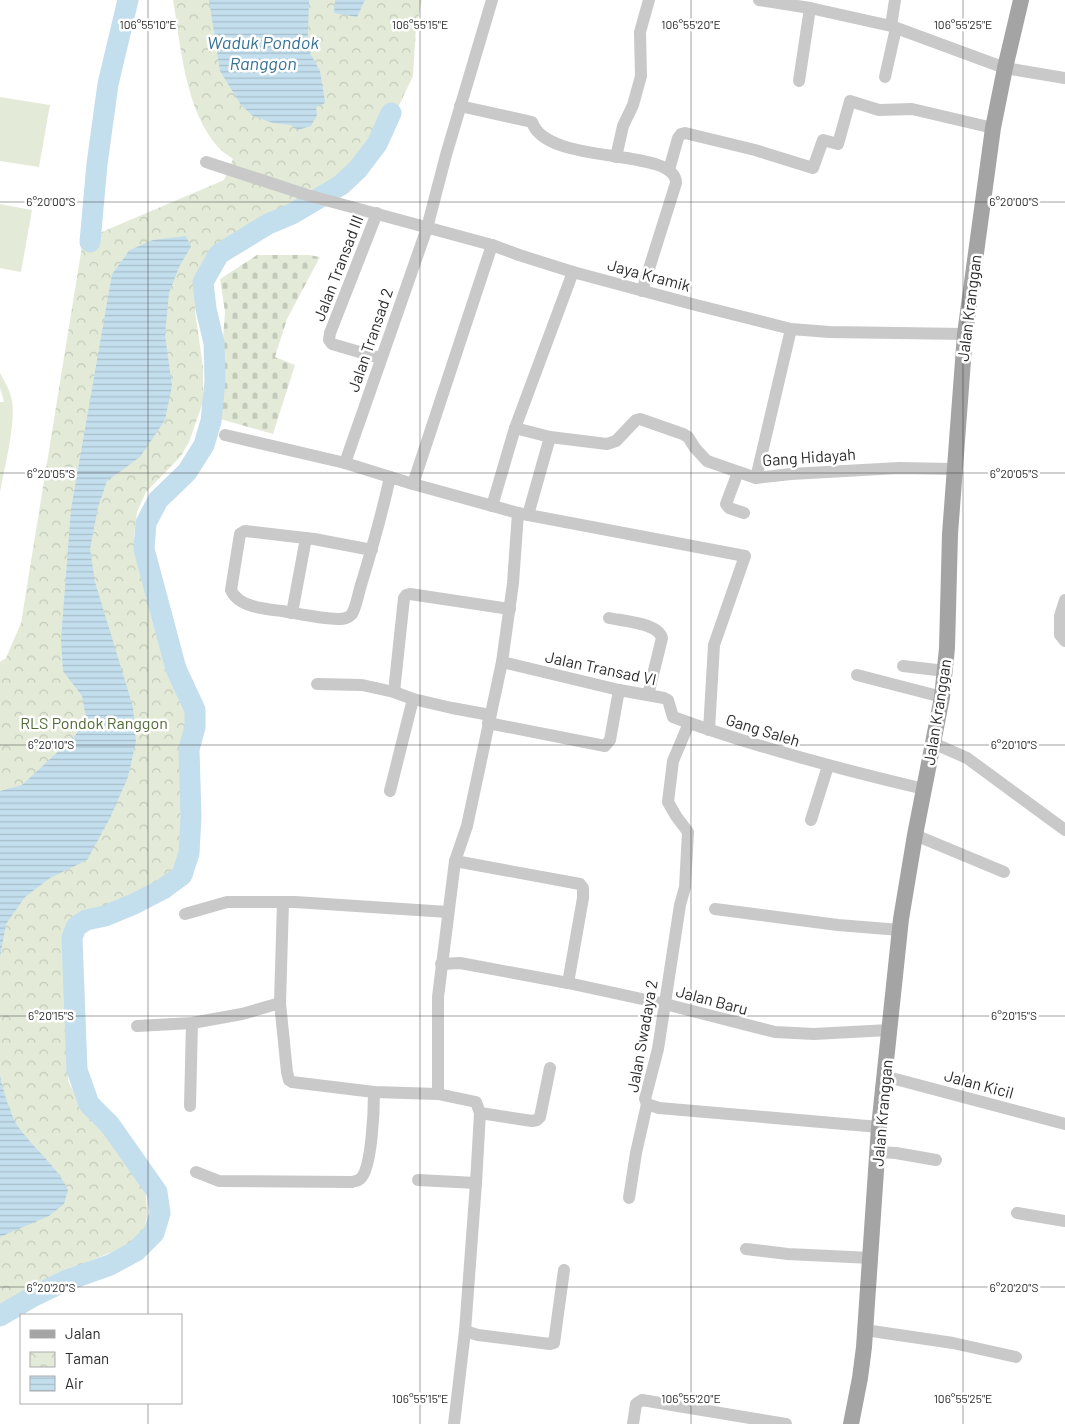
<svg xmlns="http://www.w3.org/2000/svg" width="1065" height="1424" font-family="Barlow,sans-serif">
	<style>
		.cemetery { fill: url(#cemetery-stones) }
		.park { fill: url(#park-crowns) }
		.pitch { fill: #e3ebd8 }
		.water { fill: url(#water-rules) }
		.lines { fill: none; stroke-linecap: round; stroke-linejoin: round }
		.river { stroke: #c3deed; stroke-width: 21 }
		.minor { stroke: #c9c9c9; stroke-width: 12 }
		.major { stroke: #a4a4a4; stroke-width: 16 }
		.ticks { fill: none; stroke: #2c2c2c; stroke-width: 1; stroke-opacity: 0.45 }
		.labels { text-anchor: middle; stroke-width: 5; stroke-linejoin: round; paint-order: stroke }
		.street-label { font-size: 16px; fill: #2c2c2c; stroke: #fff }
		.park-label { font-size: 16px; fill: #516a37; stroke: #fff }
		.water-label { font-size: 18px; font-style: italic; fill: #367293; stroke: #fff }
		.ticks-label { font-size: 12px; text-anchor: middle; fill: #2c2c2c; stroke: #fff; stroke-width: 5; stroke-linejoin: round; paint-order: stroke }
	</style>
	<defs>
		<pattern id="cemetery-stones" width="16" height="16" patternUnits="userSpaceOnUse" patternTransform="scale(1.25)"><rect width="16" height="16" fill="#e3ebd8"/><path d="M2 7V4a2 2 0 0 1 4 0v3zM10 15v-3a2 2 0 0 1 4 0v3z" fill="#c3caba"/></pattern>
		<pattern id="park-crowns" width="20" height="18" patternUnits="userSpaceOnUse" patternTransform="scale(1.25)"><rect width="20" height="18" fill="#e3ebd8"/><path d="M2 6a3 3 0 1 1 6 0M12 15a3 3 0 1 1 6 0" fill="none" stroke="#c3caba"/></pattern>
		<pattern id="water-rules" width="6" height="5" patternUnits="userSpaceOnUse" patternTransform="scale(1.25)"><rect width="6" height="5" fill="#c3deed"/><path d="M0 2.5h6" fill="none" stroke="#a8bfcb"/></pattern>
	</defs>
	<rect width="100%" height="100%" fill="#fff"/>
	<path class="cemetery" d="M257 255H309L320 257 287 319 275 357 295 365 273 434 217 418 225 312 220 279Z"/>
	<path class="park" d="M173 0H422L416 28 413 76 395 114 384 111 368 149 353 168 339 180 213 252 205 264 197 289 195 311 203 367V402L189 442 181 456 146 492 137 512 134 536 139 568 189 707 190 720 183 755 185 825 183 851 176 871 160 884 113 908 85 915 73 924 67 939 68 1081 81 1106 131 1166 146 1195 147 1216 144 1232 128 1245 53 1277 0 1304V662L6 658 21 623 83 240 224 180 233 159C228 155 222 152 218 147 185 110 181 47 173 0Z"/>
	<g class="pitch">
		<path d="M0 97 50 105 39 167 0 161Z"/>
		<path d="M0 204 32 210 21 272 0 268Z"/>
		<path d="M0 373C5 382 10 390 12 401 16 424 4 469 0 493V402H4L0 388Z"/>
	</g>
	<g class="water">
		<path d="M209 0H309L308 37 310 53 320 71 325 101 324 104 316 106 317 115 311 126 298 130 291 125 273 123 253 116 241 105 220 71Z"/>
		<path d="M335 0H365L357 17 334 13Z"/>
		<path d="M186 236 191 247 180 265 169 293 165 335 172 386 165 420 140 457 107 481 98 507 90 549 95 582 133 707 136 742 128 777 110 818 87 860 50 878 25 897 6 924 0 957V791L22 785 75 736 86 717 82 696 63 671 61 640 71 509 112 274 130 250 153 240Z"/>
		<path d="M0 1075C3 1090 11 1118 20 1129 35 1150 58 1167 68 1190L64 1204 49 1216 0 1237Z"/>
	</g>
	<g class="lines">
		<g class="river">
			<path d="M90 242 97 164 108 84 128 0"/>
			<path d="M0 1316 34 1296 65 1281 110 1265 136 1251 154 1233 160 1213 157 1192 110 1125 89 1104 77 1070 72 938 76 927 86 920 105 916 134 904 163 889 182 875 189 853 191 817 189 749 195 727V710L176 669 144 549 146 523 158 500 187 472 204 445 211 421 215 381 214 343 206 309 203 282 219 254 268 224 292 214 341 185 358 169 377 144 391 113"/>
		</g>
		<g class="minor">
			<path d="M759 0 810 8 891 26 1005 68 1065 78"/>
			<path d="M891 26 895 0"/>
			<path d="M885 77 896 28"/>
			<path d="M799 81 810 8"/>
			<path d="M460 106 532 122C547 167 676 146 676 183L642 291"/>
			<path d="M616 157 623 126 633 105 641 76 640 32 649 0"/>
			<path d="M206 162 307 195 492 245 519 255 573 272 692 304 791 329 829 332 965 334"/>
			<path d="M669 170 678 138 681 134 685 133 755 150 813 168 823 140 838 144 850 101 879 110 912 109 993 128"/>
			<path d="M377 213 330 333 329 340 332 344 380 358"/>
			<path d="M515 428 550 437 607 444 616 441 636 420 640 419 683 434 688 437 695 448 707 461 756 478 791 474 899 468 954 469"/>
			<path d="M225 435 345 463 390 477"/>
			<path d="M345 463 427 228 446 155 492 0"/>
			<path d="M738 472 726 504 729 508 744 513"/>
			<path d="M756 478 791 329"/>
			<path d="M492 506 515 428 573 272"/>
			<path d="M518 513 745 556 714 645 709 730"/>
			<path d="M528 515 550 437"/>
			<path d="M372 550 314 539 245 531 240 534 231 590C238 607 265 609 282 611 295 613 335 622 346 618 349 617 350 616 352 614 357 605 358 594 361 585 372 549 382 514 390 477L413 484"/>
			<path d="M1065 600 1060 616V635L1065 641"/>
			<path d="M292 613 306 538"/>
			<path d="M609 618C623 621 658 623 662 638L648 695"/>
			<path d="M502 662 619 690 664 698 668 700 673 717C755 747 839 769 924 789"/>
			<path d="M903 666 945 671"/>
			<path d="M857 675 942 697"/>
			<path d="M317 684 362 685 394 692 413 699 452 708 490 715"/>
			<path d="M394 692 404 598 406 595 410 594 510 609"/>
			<path d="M488 723 605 746 610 740 619 690"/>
			<path d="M689 723 673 761 668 802 676 816 688 832 685 887 680 905 658 1049 645 1099 647 1104 659 1108 879 1127"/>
			<path d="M933 743 967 758 1065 830"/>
			<path d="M390 791 413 699"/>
			<path d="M811 820 828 766"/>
			<path d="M915 835 1004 872"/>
			<path d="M455 861 580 884 583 888V898L568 983"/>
			<path d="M715 909 838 925 900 930"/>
			<path d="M185 914 227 902H295L448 912"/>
			<path d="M441 964 460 963 568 983 665 1004 775 1032 814 1034 889 1030"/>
			<path d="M280 1003 287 1072 289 1080 292 1082 374 1092 438 1094 476 1102 480 1113 476 1183 465 1331 454 1424"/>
			<path d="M137 1026 192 1023 242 1014 280 1003 283 902"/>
			<path d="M884 1076 1065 1124"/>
			<path d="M438 1094V997L455 861 467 826 502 662 513 583 518 513 413 484 492 245"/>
			<path d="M190 1106 192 1023"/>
			<path d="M480 1113 532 1121 537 1120 540 1117 550 1068"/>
			<path d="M878 1152 896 1153 936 1160"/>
			<path d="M196 1172 219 1181 352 1182C355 1181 358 1181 360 1179 372 1170 374 1108 374 1092"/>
			<path d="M418 1180 476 1183"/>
			<path d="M629 1198 636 1153 647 1104"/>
			<path d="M1017 1213 1065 1221"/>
			<path d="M746 1249 788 1254 871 1258"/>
			<path d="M865 1330 953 1343 1016 1357"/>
			<path d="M465 1331 478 1335 550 1344 554 1343 564 1270"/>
			<path d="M633 1424 636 1404 642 1400 786 1424"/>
		</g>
		<path class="major" d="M851 1424 860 1378 864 1347 879 1127 901 919 915 835 942 697 947 648 950 534 965 334 993 128 1005 68 1021 0"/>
	</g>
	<path class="ticks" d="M148 0V1315M420 0V1424M691 0V1424M963 0V1424M0 202H1065M0 473H1065M0 745H1065M0 1016H1065M0 1287H1065M148 1403V1424"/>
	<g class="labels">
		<g class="street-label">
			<text transform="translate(338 268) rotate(-69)" y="6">Jalan Transad III</text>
			<text transform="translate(649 275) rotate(15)" y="6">Jaya Kramik</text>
			<text transform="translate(969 308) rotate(-83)" y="6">Jalan Kranggan</text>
			<text transform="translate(370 340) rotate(-71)" y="6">Jalan Transad 2</text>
			<text transform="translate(809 457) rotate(-4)" y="6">Gang Hidayah</text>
			<text transform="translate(601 668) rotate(12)" y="6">Jalan Transad VI</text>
			<text transform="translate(937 712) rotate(-81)" y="6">Jalan Kranggan</text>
			<text transform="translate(763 730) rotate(17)" y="6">Gang Saleh</text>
			<text transform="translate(712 1000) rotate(15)" y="6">Jalan Baru</text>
			<text transform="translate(642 1036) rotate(-80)" y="6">Jalan Swadaya 2</text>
			<text transform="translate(979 1084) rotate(15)" y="6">Jalan Kicil</text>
			<text transform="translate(882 1113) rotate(-85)" y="6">Jalan Kranggan</text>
		</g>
		<g class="park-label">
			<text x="94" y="729">RLS Pondok Ranggon</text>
		</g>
		<g class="water-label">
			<text x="263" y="49">Waduk Pondok<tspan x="263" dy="21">Ranggon</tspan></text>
		</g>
	</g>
	<g class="ticks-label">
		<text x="148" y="29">106°55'10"E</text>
		<text x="420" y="29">106°55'15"E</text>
		<text x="691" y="29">106°55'20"E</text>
		<text x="963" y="29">106°55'25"E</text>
		<text x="51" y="206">6°20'00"S</text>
		<text x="1014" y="206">6°20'00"S</text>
		<text x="51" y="478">6°20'05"S</text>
		<text x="1014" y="478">6°20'05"S</text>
		<text x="51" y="749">6°20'10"S</text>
		<text x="1014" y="749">6°20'10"S</text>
		<text x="51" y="1020">6°20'15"S</text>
		<text x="1014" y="1020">6°20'15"S</text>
		<text x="51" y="1292">6°20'20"S</text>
		<text x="1014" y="1292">6°20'20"S</text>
		<text x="420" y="1403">106°55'15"E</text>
		<text x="691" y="1403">106°55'20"E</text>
		<text x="963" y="1403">106°55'25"E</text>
	</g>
	<rect x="20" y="1314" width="162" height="90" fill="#ffffff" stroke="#ababab"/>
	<rect x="30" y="1330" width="25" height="8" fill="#a4a4a4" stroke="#ababab"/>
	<text x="65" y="1339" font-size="15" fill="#2c2c2c">Jalan</text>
	<rect x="30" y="1352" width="25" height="15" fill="url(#park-crowns)" stroke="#ababab"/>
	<text x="65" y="1364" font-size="15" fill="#2c2c2c">Taman</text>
	<rect x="30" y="1376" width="25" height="15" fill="url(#water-rules)" stroke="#ababab"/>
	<text x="65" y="1389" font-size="15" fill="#2c2c2c">Air</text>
</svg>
